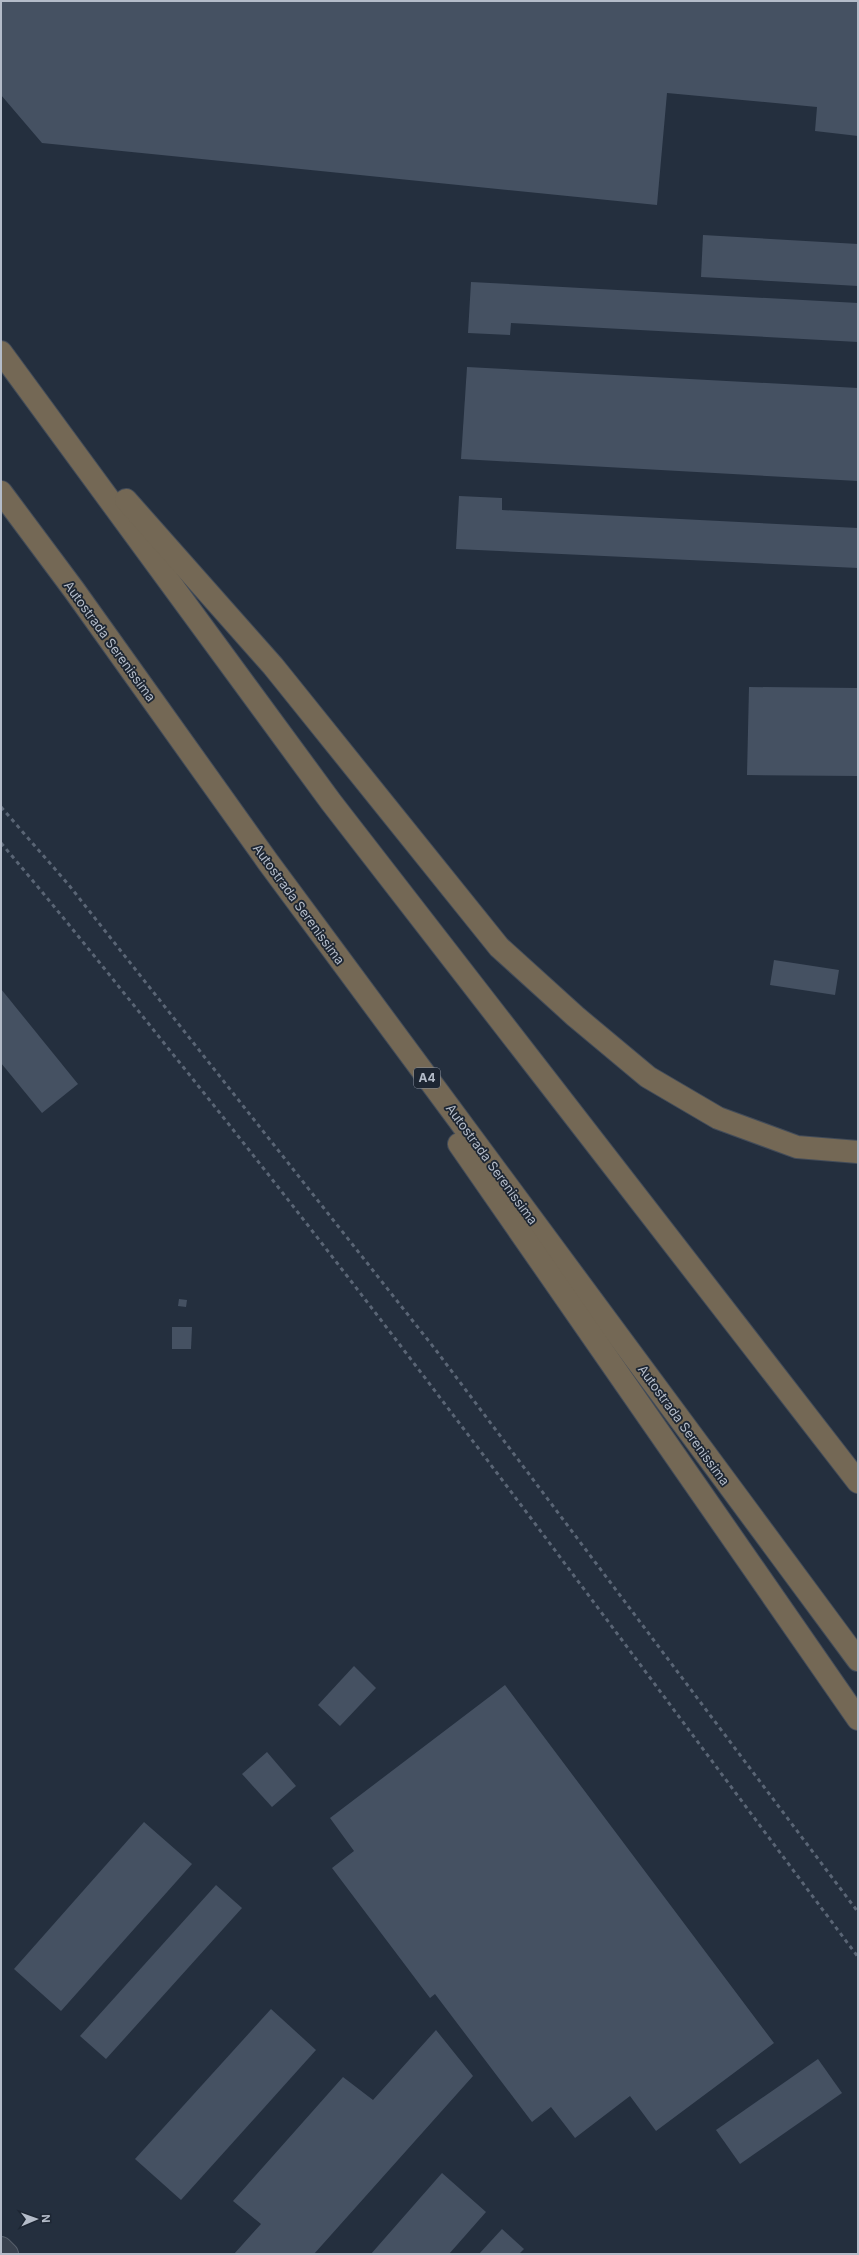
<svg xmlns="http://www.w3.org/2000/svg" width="859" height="2255" font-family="Inter,sans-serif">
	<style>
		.building { fill: #455162 }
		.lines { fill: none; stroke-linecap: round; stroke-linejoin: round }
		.street-casing { stroke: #565f6c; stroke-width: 24 }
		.highway-casing { stroke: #434c59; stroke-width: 24 }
		.street { stroke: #38414e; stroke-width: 22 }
		.highway { stroke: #746855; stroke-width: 22 }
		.rail { stroke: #5a6575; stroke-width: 3; stroke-dasharray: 4 4; stroke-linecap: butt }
		.labels { text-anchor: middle; stroke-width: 3.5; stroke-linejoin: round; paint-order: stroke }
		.shield { fill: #1d2633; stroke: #878f9c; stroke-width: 1 }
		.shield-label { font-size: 12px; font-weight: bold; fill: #b4bcc9 }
		.street-label { font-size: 13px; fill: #b4bcc9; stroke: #1d2633 }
	</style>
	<rect width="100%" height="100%" fill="#242f3e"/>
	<g class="building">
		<path d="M1 1H858V136L815 131 817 107 667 93 657 205 42 143 1 95Z"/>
		<path d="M703 235 858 244V286L701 277Z"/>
		<path d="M471 282 858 303V342L511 323 510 335 468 333Z"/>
		<path d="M467 367 858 388V481L461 459Z"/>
		<path d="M459 496 502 498V510L858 528V568L456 549Z"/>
		<path d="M749 687 858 688V776L747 775Z"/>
		<path d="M774 960 839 970 835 995 770 985Z"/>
		<path d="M1 989 78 1084 42 1113 1 1063Z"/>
		<path d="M179 1299 187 1300 186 1307 178 1306Z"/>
		<path d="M172 1327H192L191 1349H172Z"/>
		<path d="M354 1666 376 1688 340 1726 318 1705Z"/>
		<path d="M505 1685 774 2043 656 2131 630 2096 575 2138 551 2107 532 2122 435 1994 430 1998 332 1868 354 1851 330 1818Z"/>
		<path d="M267 1752 296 1786 272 1807 242 1774Z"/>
		<path d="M144 1822 192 1864 61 2011 14 1969Z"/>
		<path d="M216 1885 242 1908 106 2059 80 2036Z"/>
		<path d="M271 2009 316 2050 181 2200 135 2159Z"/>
		<path d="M436 2030 473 2076 314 2254H234L261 2224 233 2201 343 2077 373 2100Z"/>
		<path d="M818 2059 842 2093 740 2164 716 2130Z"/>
		<path d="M442 2173 486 2212 449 2254H371Z"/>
		<path d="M502 2229 524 2249 519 2254H479Z"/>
	</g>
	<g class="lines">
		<g class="street-casing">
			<path id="street" d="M1 2248 7 2254"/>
		</g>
		<g class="highway-casing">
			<g id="highway">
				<path d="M1 352 331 802 858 1482"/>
				<path d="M1 492 74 590 268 862 858 1660"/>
				<path d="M126 500 273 666 499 947 575 1016 648 1077 718 1118 797 1147 858 1152"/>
				<path d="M459 1144 858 1719"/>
			</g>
		</g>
		<use href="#street" class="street"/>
		<use href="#highway" class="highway"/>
		<g class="rail">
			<path d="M1 807 68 884 435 1349 858 1912"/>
			<path d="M1 843C64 917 123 992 184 1068 416 1358 635 1659 858 1957"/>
		</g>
	</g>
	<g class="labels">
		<rect class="shield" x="414" y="1068" width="26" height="20" rx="3"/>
		<g class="shield-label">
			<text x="427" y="1082">A4</text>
		</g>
		<g class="street-label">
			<text transform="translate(110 641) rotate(54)" y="5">Autostrada Serenissima</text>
			<text transform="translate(299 904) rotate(54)" y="5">Autostrada Serenissima</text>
			<text transform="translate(492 1164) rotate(54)" y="5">Autostrada Serenissima</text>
			<text transform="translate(684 1425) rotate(54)" y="5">Autostrada Serenissima</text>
		</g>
	</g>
	<rect width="859" height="2255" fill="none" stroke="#b4bcc9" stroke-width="4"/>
	<g transform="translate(36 2219) rotate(88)" stroke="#1d2633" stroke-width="3" paint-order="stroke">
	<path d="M0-3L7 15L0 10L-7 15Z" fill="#b4bcc9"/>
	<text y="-6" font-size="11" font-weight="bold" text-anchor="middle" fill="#b4bcc9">N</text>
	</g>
</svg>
